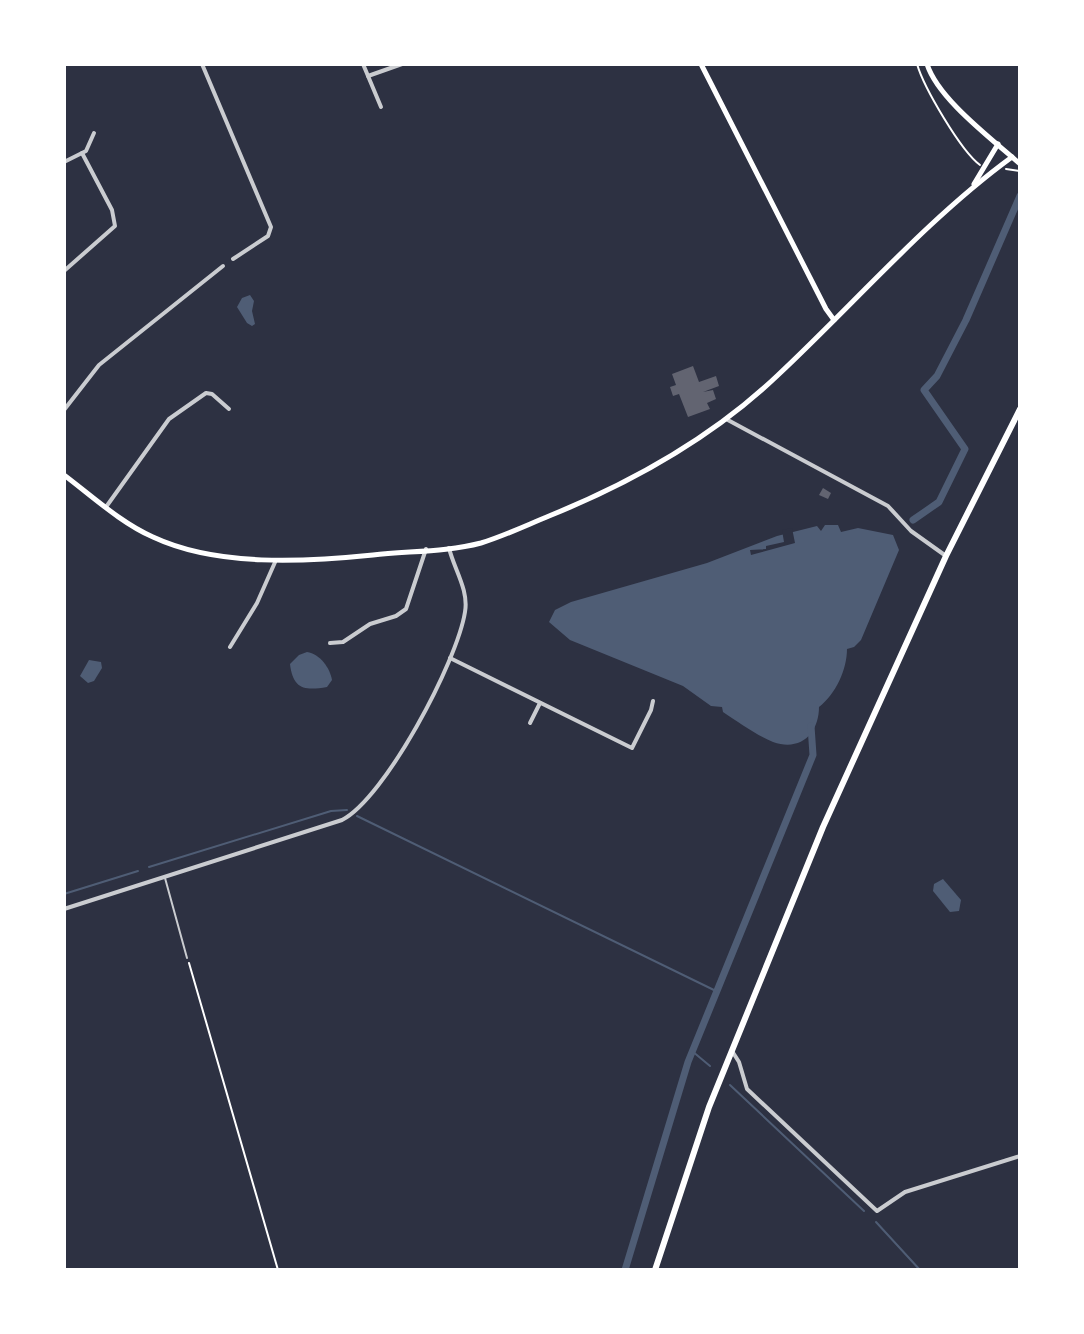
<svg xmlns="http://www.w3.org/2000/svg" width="1084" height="1334" font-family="'Nunito Sans',sans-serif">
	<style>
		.water { fill: #4f5d75 }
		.pier { fill: #2d3142 }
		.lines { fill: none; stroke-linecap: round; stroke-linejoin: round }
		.stream { stroke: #4f5d75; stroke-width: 2 }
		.canal { stroke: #4f5d75; stroke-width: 7 }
		.building { fill: #626471 }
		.path { stroke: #fff; stroke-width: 2 }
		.service { stroke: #caccd0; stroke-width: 2 }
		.minor { stroke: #caccd0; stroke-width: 4 }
		.secondary { stroke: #fff; stroke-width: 5 }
		.trunk { stroke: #fff; stroke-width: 6 }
	</style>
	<rect width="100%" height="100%" fill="#2d3142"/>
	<g class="water">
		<path d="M250 295 254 301 252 311 255 324 252 326 247 323 237 307 242 298Z"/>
		<path d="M825 525H838L841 532 858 528 893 535 899 550 861 640 854 647 847 649C847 669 836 694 819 707 819 732 802 752 773 742 756 735 738 722 723 712L722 707 711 706 683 686 570 640 549 622 555 610 571 602 707 563 777 536 817 526 821 531Z"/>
		<path d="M307 652C320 654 330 668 332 680L327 687C304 691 293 689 290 664L299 655Z"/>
		<path d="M89 660 101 662 102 668 94 681 88 683 80 676Z"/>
		<path d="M943 879 961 900 959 911 950 912 933 891 934 884Z"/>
	</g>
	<path class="pier" d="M792 528 795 543 751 555 750 550 766 549V546L784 542 782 530Z"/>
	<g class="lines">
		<g class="stream">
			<path d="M357 816 718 992"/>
			<path d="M149 867 331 811 347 810"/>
			<path d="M64 894 138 871"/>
			<path d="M692 1051 710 1066"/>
			<path d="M730 1085 864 1211"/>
			<path d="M876 1222 920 1270"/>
		</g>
		<g class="canal">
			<path d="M913 520 939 502 965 449 924 390 937 376 966 320 1020 196"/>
			<path d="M625 1270 688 1062 813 755 811 726"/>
		</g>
	</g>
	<g class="building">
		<path d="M693 366 699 382 716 376 719 386 703 392 713 390 716 399 707 403 710 409 688 417 679 394 673 396 670 387 676 385 672 374Z"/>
		<path d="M823 488 831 493 828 499 819 495Z"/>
	</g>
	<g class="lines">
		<g class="path">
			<path d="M917 64C924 88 961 151 980 165"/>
			<path d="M1006 169 1020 171"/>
			<path d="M1020 240V258"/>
			<path d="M189 963 278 1270"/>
		</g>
		<path class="service" d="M165 878 187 958"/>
		<g class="minor">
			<path d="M202 64 271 227 268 236 233 259"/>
			<path d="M363 64 381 107"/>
			<path d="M368 76 402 64"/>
			<path d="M64 162 86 151 94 133"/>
			<path d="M64 271 115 226 112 210 82 153"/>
			<path d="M64 410 99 365 223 266"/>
			<path d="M726 419 888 506 911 531 946 556"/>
			<path d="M106 507 169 419 206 393 212 394 229 409"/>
			<path d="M330 643 343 642 370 624 396 616 406 609 426 549"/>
			<path d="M230 647 257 603 276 560"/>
			<path d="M450 658 632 748 651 710 653 701"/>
			<path d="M530 723 540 703"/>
			<path d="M64 909 342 820C385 798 457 662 465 612 469 590 454 569 449 548"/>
			<path d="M732 1051 739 1062 747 1089 877 1211 905 1192 1020 1156"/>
		</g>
		<g class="secondary">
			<path d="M701 64 826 309 834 320"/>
			<path d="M927 64C938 99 992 139 1020 164"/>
			<path d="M974 184 998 144"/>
			<path d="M64 475C92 496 121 523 153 537 217 567 305 562 373 555 408 551 447 552 481 543 504 536 527 525 549 516 633 482 712 438 778 375 855 303 927 219 1012 157"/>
		</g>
		<path class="trunk" d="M655 1270 709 1107 823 827 946 556 1020 409"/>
	</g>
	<rect width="1084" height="1334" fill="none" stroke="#ffffff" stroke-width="132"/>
</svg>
